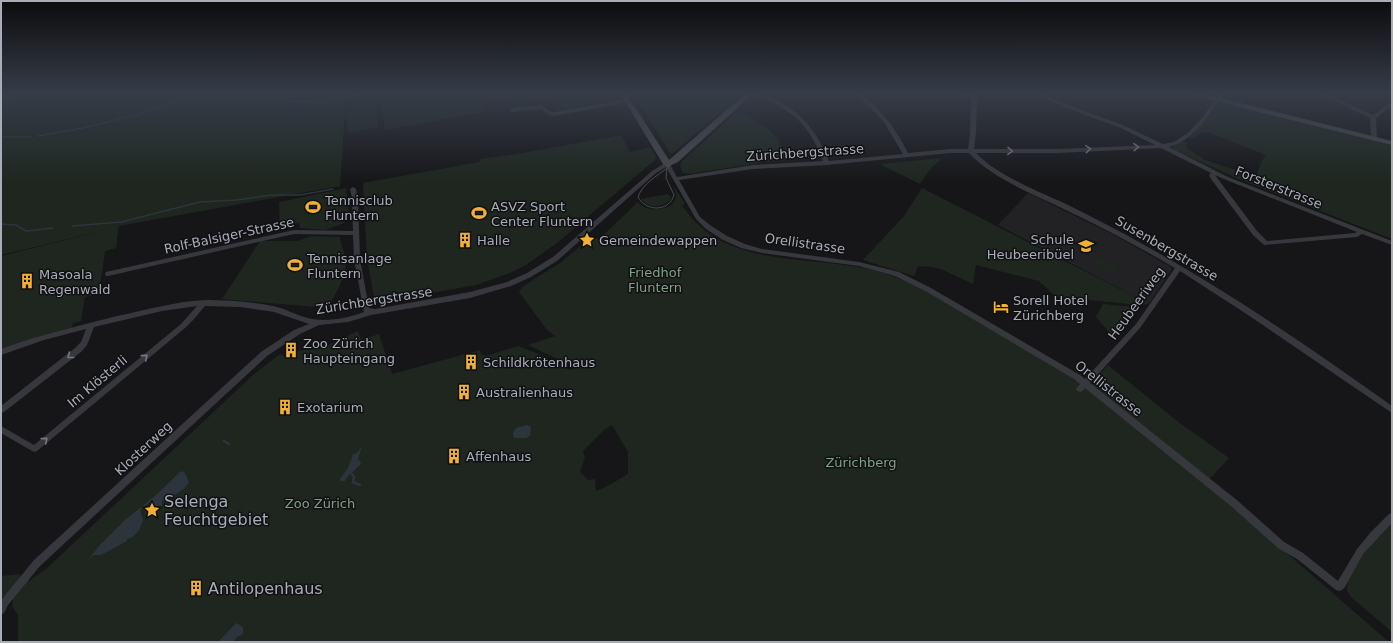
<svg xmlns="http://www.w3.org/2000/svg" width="1393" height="643" font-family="'DejaVu Sans',sans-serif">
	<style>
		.built { fill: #222225 }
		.green { fill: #1e261f; fill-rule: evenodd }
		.water { fill: #2c353c }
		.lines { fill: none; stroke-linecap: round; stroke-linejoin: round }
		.stream-far1 { stroke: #2c353c; stroke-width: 1.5 }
		.stream { stroke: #2c353c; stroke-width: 2.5 }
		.street { fill: #37383d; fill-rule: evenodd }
		.secondary { fill: #45474d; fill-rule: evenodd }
		.tram { stroke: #4a4c52; stroke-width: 1 }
		.oneway { stroke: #757881 }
		.labels { text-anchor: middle; stroke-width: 3; stroke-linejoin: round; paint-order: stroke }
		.street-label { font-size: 13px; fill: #a8adb8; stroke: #111113 }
		.poi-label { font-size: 13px; fill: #a8adb8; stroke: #111113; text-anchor: start }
		.park-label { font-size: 13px; fill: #7fa381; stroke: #111113 }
		.near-poi-label { font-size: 16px; fill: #a8adb8; stroke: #111113; text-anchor: start }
	</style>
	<rect width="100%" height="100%" fill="#161618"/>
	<path class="built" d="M1028 193 1114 235 1171 267 1172 269 1149 304 998 225Z"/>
	<g class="green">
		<path d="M1 93H380L346 99 340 186 119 226 116 248 105 251 99 294 85 297 81 321 73 323 72 327 1 349V256L114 228 1 255Z"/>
		<path d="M395 93H479L484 112 385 130 380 95Z"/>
		<path d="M512 93H548L549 96 515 102Z"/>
		<path d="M554 93H612L615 98 561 109Z"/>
		<path d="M633 93H738L740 95 673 153H670Z"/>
		<path d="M374 97 375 105 353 109 352 101Z"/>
		<path d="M1220 103H1224L1392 144V239L1236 178 1173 149V146C1178 144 1184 139 1188 143L1186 145 1187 148 1203 159 1255 177 1262 161 1266 155 1208 132 1200 133 1193 139 1189 138Z"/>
		<path d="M376 106 378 127 348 133 346 111Z"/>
		<path d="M737 112C755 119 775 129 782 148 784 152 784 156 786 160L763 162 690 174 683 173 680 166 682 161Z"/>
		<path d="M621 135 630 152 650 147 656 157 655 160 557 243 526 265 510 273 476 285 375 303 367 258 363 183 480 162V159L517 154Z"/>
		<path d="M942 158 931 168 920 184 880 164Z"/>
		<path d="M673 185 685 204 682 205C725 272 814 253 880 272 912 281 943 301 972 318 1005 337 1038 357 1071 376L1090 390 1093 381 1108 365 1177 421 1229 458 1206 483 1389 642H18V615L12 606 13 600 1 597V576L21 574 19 578 30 581 34 577 45 570 254 374 280 354 285 356 301 350 320 349 358 331 361 340 379 334 392 374 480 350 481 354 486 356 518 346 539 354 570 370 576 368 528 345 555 336 547 330 519 292 523 286 560 263 593 236 599 239 636 204 635 202C639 203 642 206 646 208 656 211 675 209 676 196 676 192 673 188 673 185ZM612 425 628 452V474C617 480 608 487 596 491L595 479 588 480 580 472 585 457 583 451 605 429Z"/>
		<path d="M346 188 349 212 344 223 325 230 300 228 299 223 280 227 279 202Z"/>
		<path d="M922 188 1149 304 1140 305 1056 297 1039 281 976 265 973 284 943 270 933 267 918 266 914 276 863 260 904 216Z"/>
		<path d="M668 194 671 197 670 200C662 208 648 209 641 199Z"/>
		<path d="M312 236 340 237C341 244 343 249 345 255 350 272 335 294 328 308L222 299 260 241H297Z"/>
		<path d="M1098 256 1119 266 1113 273 1092 263Z"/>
		<path d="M1103 304 1135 307 1114 338 1096 317Z"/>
		<path d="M1392 521V632L1351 597 1347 591C1347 564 1375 540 1392 521Z"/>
	</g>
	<g class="water">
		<path d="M527 425 531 427 530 436 526 438H514L513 433 516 428Z"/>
		<path d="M362 446 358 459 361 463C357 470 348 474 345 481H341L340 479 348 468 353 454 357 453Z"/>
		<path d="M181 471 185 473 189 482C183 492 171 497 162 501V506H154L151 501 140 510 143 520 139 530 133 537 127 539V541L101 555H94L87 561 100 545 125 520 156 495Z"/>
		<path d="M236 623 243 627V634L237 637 233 642H218Z"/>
	</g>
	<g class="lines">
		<g class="stream-far1">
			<path d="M270 100 329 103 340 98 375 93"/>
			<path d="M1 101 16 96 17 93"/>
			<path d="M38 136 78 129 144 113 182 98 265 100"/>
			<path d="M1 137H31"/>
			<path d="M1 224 16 225 26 231 53 228"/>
			<path d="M72 226 121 222 200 202 237 200 271 195H300L333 189"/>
		</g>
		<g class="stream">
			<path d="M224 441 229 444"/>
			<path d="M352 474 354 477 353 482 360 485"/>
		</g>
		<g class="street">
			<path d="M750 93C758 93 766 96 774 99 803 113 817 132 829 161L903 154 884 122 871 108 855 93H860C881 109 896 129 908 153L950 149H968L970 133 971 98 959 94V93H965L971 95 972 93H977L976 133 974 149H1058L1155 145 1121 128 1064 107 1037 94V93H1042L1068 105 1125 126 1163 144 1174 142 1189 132 1202 118 1218 95 1222 93H1227C1226 95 1223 96 1221 99 1204 119 1196 139 1169 147L1228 177 1392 241V245L1362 234 1357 237 1264 245 1253 235 1211 179 1209 175 1211 173 1161 148 1058 153H976C996 175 1040 192 1068 205 1094 218 1120 231 1146 246 1231 293 1312 349 1392 406V413L1245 313 1180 271 1140 328 1090 383 1238 501 1284 542 1303 553 1338 581 1357 549 1370 533 1389 514 1392 513V523L1363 554 1345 587 1342 590 1339 591 1336 590 1297 559 1278 548 1232 507 1085 388C1083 391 1081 393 1077 391L1076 389 1080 384 1074 379 927 292 895 276 859 266 762 253 741 248 723 240 706 229 696 219 666 167 656 173 557 261 531 277 511 286 470 298 371 315 348 322 319 325 300 334 267 356 40 566 8 605 4 613 1 615 2 599 34 560 261 352 294 330 309 324 274 312 240 307 205 306 194 319 185 328 37 451 34 452 1 433V426L34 445 181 324 197 306 162 311 94 327 87 345 81 352 4 412 1 413V406L75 348 81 342 86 329 44 340 1 355V349C39 335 78 326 117 316 147 310 176 301 207 300 228 300 251 302 273 306 284 308 294 314 304 317 322 323 346 319 364 312L354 259 353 235 294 234 108 276H106L105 274 106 272 294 230 353 231 352 198 350 189 353 187 356 189 358 198 360 259 369 308 375 309 470 292 507 282 527 273 553 257 652 171 665 163H669L677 177 753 165 823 161C808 121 790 108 750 94ZM950 153H969C994 180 1040 197 1072 213 1107 230 1141 248 1175 268L1136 324 1085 379 1080 375 931 288 899 272 859 262 762 249 745 244 727 236 710 225 700 217 679 180 753 169 827 165ZM1215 175 1224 179 1357 232 1355 233 1267 241 1257 231Z"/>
			<path d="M1320 93H1325L1373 115 1392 102V106L1376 118 1377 138 1374 140 1371 138 1370 118 1320 94Z"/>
			<path d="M628 99 631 101 630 102 554 116 547 114 541 109 512 112 509 110 512 108 542 105 551 112H554Z"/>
		</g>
		<g class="secondary">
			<path d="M620 93H626L669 160 746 93H754L678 162 667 167 663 164Z"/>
			<path d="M1190 93H1201L1392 141V145L1191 95Z"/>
		</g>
		<g class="tram">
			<path d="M1190 93 1392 143"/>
			<path d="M667 168 666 178 674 195C669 212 646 212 638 197 643 183 656 177 667 168Z"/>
			<path d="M667 168 749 93"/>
			<path d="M667 168 752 93"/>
		</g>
	</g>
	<defs><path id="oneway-chevron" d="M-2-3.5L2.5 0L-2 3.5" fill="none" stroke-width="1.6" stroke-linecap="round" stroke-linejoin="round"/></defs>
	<g class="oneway">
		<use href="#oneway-chevron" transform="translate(1136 147) rotate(-2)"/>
		<use href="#oneway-chevron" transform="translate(1088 149) rotate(-5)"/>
		<use href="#oneway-chevron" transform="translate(1010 151) rotate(1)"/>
		<use href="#oneway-chevron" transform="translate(70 356) rotate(142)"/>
		<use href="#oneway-chevron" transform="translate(145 357) rotate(-40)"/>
		<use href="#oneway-chevron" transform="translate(45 440) rotate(-40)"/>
	</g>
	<linearGradient id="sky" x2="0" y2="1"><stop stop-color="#0c0c0d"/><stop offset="0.51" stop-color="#363c48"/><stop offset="1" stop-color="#363c48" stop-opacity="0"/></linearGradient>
	<rect width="1393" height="183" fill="url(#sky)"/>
	<defs>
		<g id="stadium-bare" transform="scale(1.2)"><path d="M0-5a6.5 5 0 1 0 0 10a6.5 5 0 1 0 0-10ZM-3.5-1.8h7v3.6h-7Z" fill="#f2b134" stroke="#111113" stroke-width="2.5" paint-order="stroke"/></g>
		<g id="building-bare" transform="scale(1.2)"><path d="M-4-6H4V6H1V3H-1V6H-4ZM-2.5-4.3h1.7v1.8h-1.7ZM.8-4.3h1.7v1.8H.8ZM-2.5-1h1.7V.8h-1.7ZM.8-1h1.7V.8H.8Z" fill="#f2b134" stroke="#111113" stroke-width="2.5" paint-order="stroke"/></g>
		<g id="sight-bare" transform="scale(1.2)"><path d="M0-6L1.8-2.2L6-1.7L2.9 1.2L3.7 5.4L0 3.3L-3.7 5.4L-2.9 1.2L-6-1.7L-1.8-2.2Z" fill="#f2b134" stroke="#111113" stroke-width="2.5" paint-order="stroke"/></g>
		<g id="school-bare" transform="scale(1.2)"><path d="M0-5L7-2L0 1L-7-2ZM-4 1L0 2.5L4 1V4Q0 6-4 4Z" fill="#f2b134" stroke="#111113" stroke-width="2.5" paint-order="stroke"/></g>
		<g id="hotel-bare" transform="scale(1.2)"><path d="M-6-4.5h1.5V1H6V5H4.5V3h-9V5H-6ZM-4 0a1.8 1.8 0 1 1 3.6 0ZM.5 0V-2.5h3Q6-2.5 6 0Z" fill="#f2b134" stroke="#111113" stroke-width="2.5" paint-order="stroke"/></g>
	</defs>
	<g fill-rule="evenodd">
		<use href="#stadium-bare" x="313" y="207"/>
		<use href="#stadium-bare" x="479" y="213"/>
		<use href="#building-bare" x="465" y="240"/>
		<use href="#sight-bare" x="587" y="240"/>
		<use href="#school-bare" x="1086" y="246"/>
		<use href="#stadium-bare" x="295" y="265"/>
		<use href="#building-bare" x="27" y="281"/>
		<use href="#hotel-bare" x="1001" y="307"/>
		<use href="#building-bare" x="291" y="350"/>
		<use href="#building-bare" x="471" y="362"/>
		<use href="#building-bare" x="464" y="392"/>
		<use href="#building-bare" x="285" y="407"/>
		<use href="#building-bare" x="454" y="456"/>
		<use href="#sight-bare" x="152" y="510"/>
		<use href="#building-bare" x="196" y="588"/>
	</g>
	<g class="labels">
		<g class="street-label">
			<text transform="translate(805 152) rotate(-4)" y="5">Zürichbergstrasse</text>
			<text transform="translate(1279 187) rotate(22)" y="5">Forsterstrasse</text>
			<text transform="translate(229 235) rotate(-12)" y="5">Rolf-Balsiger-Strasse</text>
			<text transform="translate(805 243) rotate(8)" y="5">Orellistrasse</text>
			<text transform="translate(1167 248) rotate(30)" y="5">Susenbergstrasse</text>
			<text transform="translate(374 300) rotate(-9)" y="5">Zürichbergstrasse</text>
			<text transform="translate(1136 303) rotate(-54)" y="5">Heubeeriweg</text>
			<text transform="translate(97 381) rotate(-40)" y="5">Im Klösterli</text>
			<text transform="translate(1109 388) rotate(38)" y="5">Orellistrasse</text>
			<text transform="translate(143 448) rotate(-43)" y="5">Klosterweg</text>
		</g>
		<g class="poi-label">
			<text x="325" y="205">Tennisclub<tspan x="325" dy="15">Fluntern</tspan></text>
			<text x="491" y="211">ASVZ Sport<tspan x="491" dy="15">Center Fluntern</tspan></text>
			<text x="1074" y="244" text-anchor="end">Schule<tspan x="1074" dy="15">Heubeeribüel</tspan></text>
			<text x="477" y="245">Halle</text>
			<text x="599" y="245">Gemeindewappen</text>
			<text x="307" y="263">Tennisanlage<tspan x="307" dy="15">Fluntern</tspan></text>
			<text x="39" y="279">Masoala<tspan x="39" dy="15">Regenwald</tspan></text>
			<text x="1013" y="305">Sorell Hotel<tspan x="1013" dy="15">Zürichberg</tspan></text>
			<text x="303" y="348">Zoo Zürich<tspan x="303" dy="15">Haupteingang</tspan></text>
			<text x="483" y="367">Schildkrötenhaus</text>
			<text x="476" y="397">Australienhaus</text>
			<text x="297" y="412">Exotarium</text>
			<text x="466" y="461">Affenhaus</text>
		</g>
		<g class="park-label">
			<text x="655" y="277">Friedhof<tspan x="655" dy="15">Fluntern</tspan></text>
			<text x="861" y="467">Zürichberg</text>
			<text x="320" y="508">Zoo Zürich</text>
		</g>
		<g class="near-poi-label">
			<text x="164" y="507">Selenga<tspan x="164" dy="18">Feuchtgebiet</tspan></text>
			<text x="208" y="594">Antilopenhaus</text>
		</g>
	</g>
	<rect width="1393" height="643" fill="none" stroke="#a8adb8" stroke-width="4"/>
</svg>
